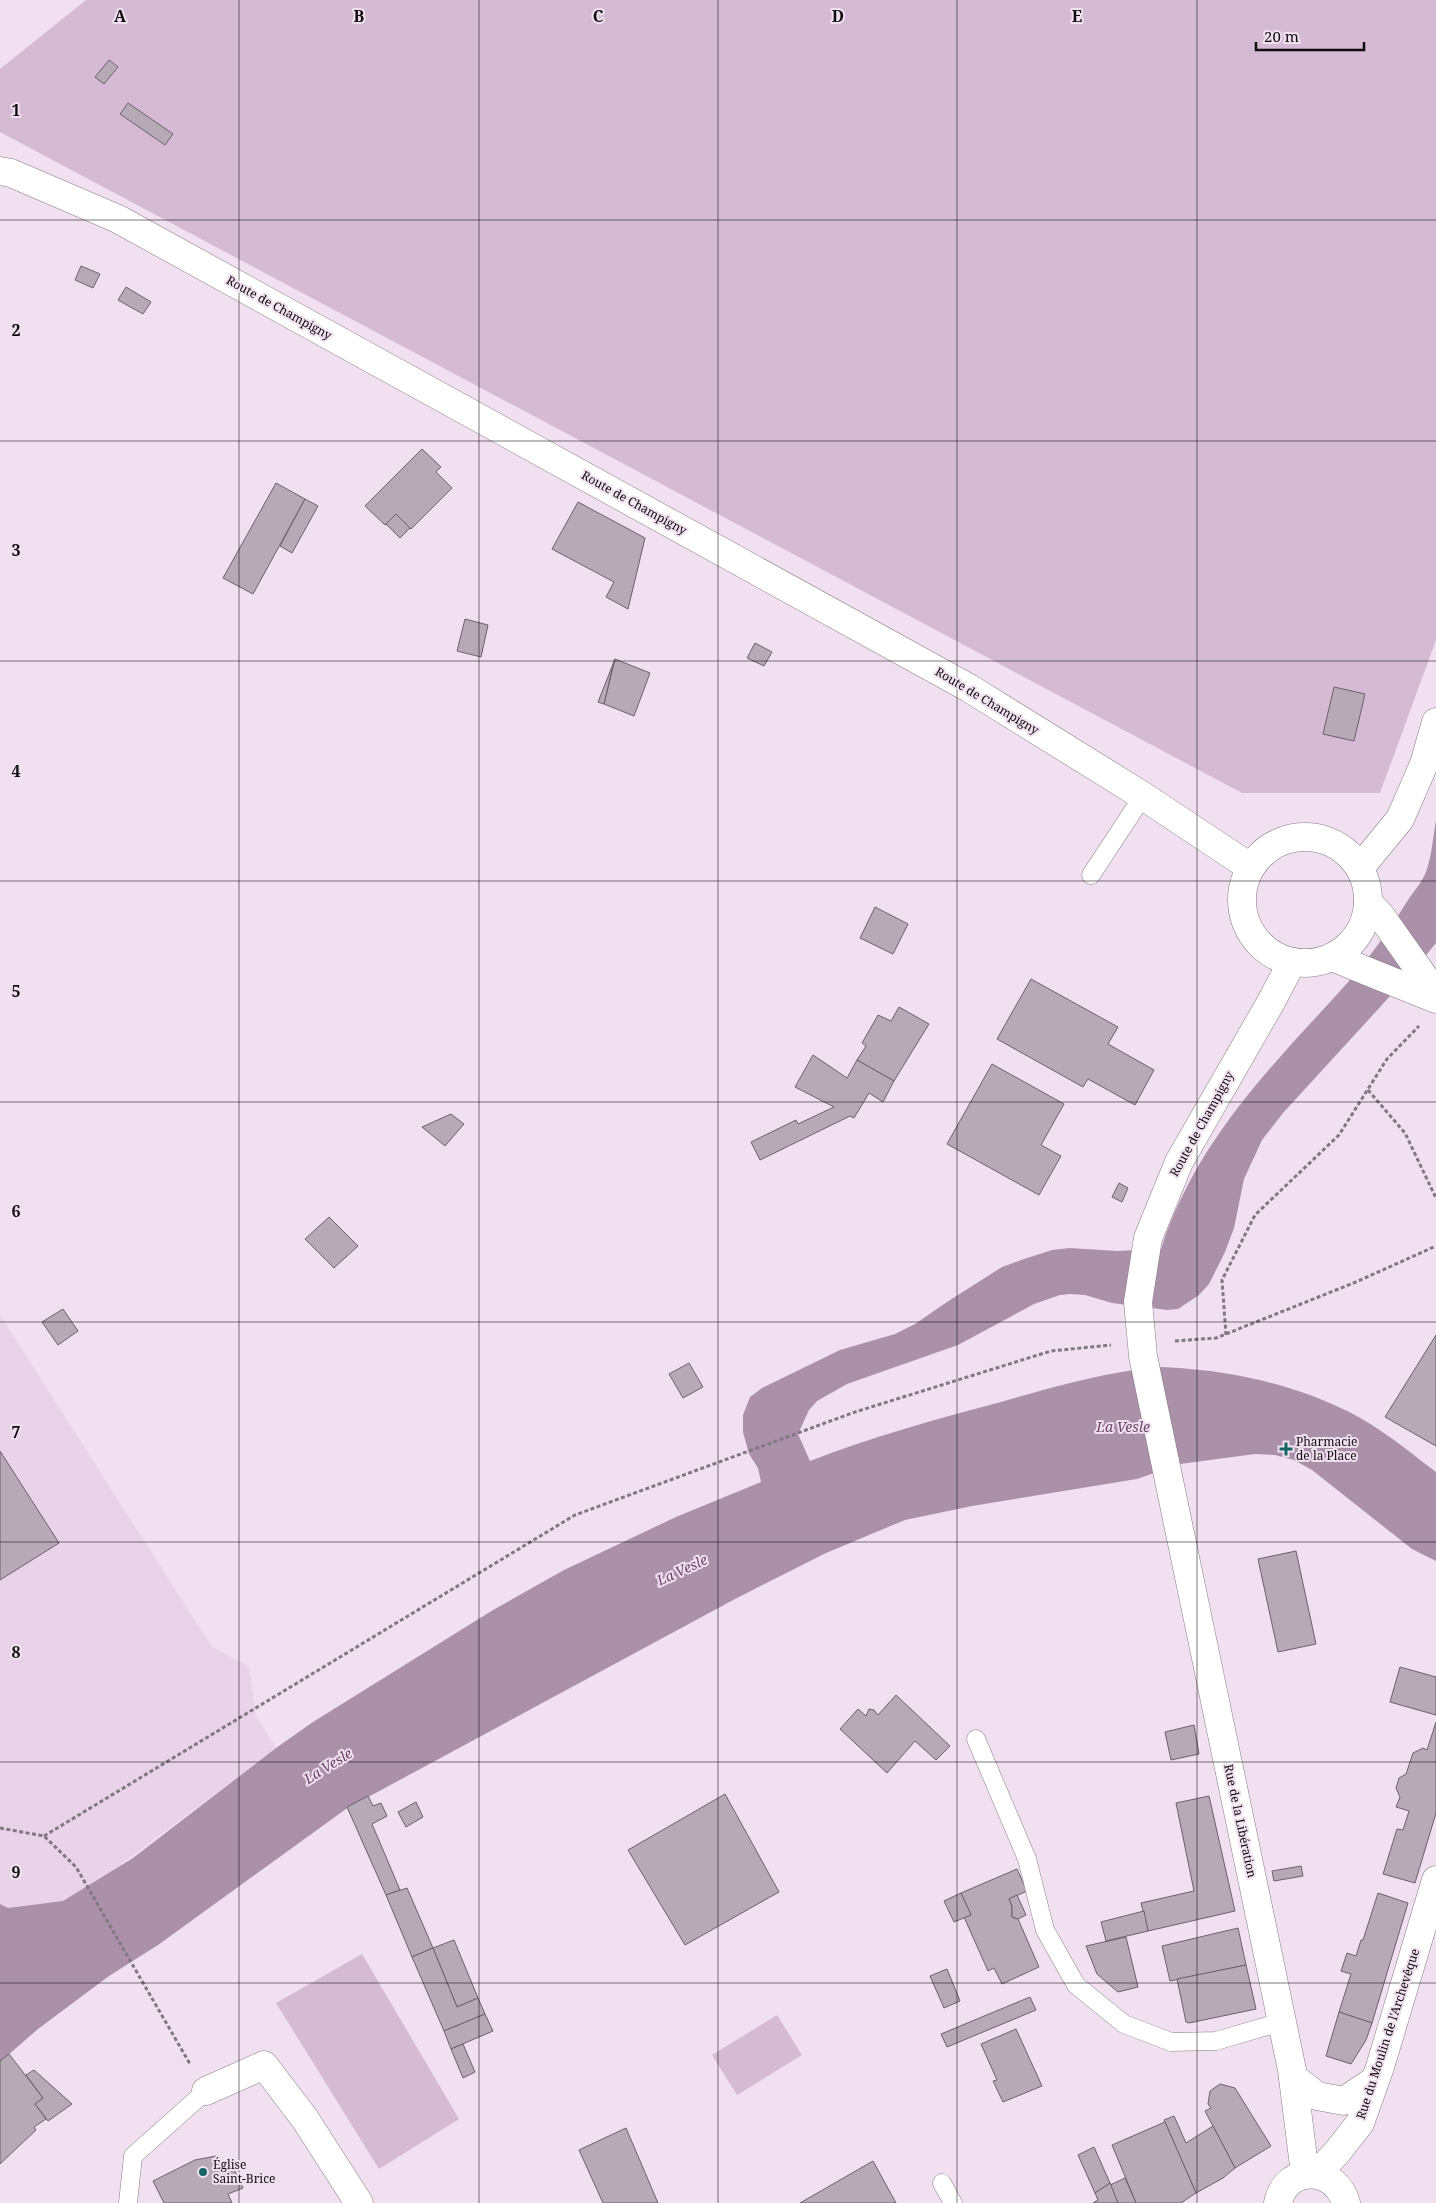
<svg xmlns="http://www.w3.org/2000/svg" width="1436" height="2203" font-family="'Noto Serif',serif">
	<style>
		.built { fill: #e9d3e8 }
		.green { fill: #d5bad3 }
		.water { fill: #aa90a9 }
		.building { fill: #b8a9b7; stroke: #6d5f6c }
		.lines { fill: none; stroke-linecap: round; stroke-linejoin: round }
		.lane-casing { stroke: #897a88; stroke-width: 19 }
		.street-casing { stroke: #897a88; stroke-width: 29 }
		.secondary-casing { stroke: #897a88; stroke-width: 29 }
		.path { stroke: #827881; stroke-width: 3; stroke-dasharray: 4 2.5; stroke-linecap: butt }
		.lane { stroke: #fff; stroke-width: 18 }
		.street { stroke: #fff; stroke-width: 28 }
		.secondary { stroke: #fff; stroke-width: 28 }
		.grid { fill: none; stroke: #100b0f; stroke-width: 1; stroke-opacity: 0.55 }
		.poi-dot { fill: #156565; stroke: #f1e1f0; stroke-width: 2 }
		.labels { text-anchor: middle; stroke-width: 4; stroke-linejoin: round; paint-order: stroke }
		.street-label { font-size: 12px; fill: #100b0f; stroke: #f1e1f0 }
		.poi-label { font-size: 12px; fill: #100b0f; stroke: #f1e1f0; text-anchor: start }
		.water-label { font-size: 14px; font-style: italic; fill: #6a4368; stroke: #f1e1f0 }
		.grid-label { font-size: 16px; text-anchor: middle; font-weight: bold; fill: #100b0f; stroke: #f1e1f0; stroke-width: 4; stroke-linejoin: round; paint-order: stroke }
	</style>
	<rect width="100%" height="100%" fill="#f1e1f0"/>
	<path class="built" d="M0 1315 212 1647 249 1666 256 1716 276 1748 28 1934 0 1920Z"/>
	<g class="green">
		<path d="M86 0H1436V640L1380 793H1242L0 132V69Z"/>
		<path d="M362 1954 459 2119 379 2169 276 2003Z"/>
		<path d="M777 2015 802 2055 737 2095 712 2055Z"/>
	</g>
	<path class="water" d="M1436 820V943L1414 970 1283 1113 1262 1140 1244 1179 1234 1228 1225 1252 1209 1284 1199 1295 1178 1309 1167 1310 1112 1303 1085 1295 1070 1294 1060 1295 1034 1304 958 1345 847 1384 817 1401 809 1410 798 1434 810 1461C872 1437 936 1419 1001 1402 1052 1387 1106 1372 1159 1367 1169 1367 1180 1368 1190 1369 1251 1374 1319 1392 1372 1425 1394 1439 1415 1456 1436 1472V1561L1412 1549 1312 1470 1294 1460 1275 1455 1255 1454 1180 1464 1137 1479 972 1506 905 1520 826 1553 735 1599 346 1809 158 1945 109 1976 38 2029 0 2062V1904L8 1908 63 1901 133 1858 276 1748 313 1722 493 1610 564 1570 676 1517 761 1482 758 1468 749 1454 743 1432V1415L750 1397 762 1388 840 1350 895 1334 915 1324 947 1302 1002 1267 1024 1259 1052 1250 1070 1248 1117 1251 1161 1249C1191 1155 1254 1084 1320 1013 1355 976 1381 944 1408 900 1414 891 1422 882 1426 872 1432 856 1433 836 1436 820Z"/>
	<g class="building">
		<path d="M109 60 118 67 104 84 95 77Z"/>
		<path d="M128 103 173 134 165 145 120 114Z"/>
		<path d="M81 266 100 274 93 288 75 280Z"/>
		<path d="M126 287 151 302 143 314 118 300Z"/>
		<path d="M422 449 441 467 436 472 452 488 411 529 396 514 385 525 365 506Z"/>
		<path d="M276 483 305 499 253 594 223 578Z"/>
		<path d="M305 499 318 506 292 553 280 546Z"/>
		<path d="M578 502 645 538 628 609 606 597 614 582 552 549Z"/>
		<path d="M396 514 410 528 400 538 386 524Z"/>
		<path d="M465 619 488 625 481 657 457 651Z"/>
		<path d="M755 643 772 652 764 666 747 658Z"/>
		<path d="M615 659 650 673 634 716 604 704Z"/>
		<path d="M615 659 613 665 604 704 598 702Z"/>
		<path d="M1334 687 1365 694 1354 741 1323 734Z"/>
		<path d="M875 907 908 924 893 954 860 938Z"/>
		<path d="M1031 979 1118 1027 1108 1044 1154 1070 1135 1105 1088 1079 1083 1087 997 1039Z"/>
		<path d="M899 1007 929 1024 894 1081 857 1060 866 1046 862 1043 878 1015 891 1021Z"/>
		<path d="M813 1055 847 1078 857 1060 894 1081 883 1102 869 1093 854 1118 850 1116 760 1160 751 1142 796 1120 798 1124 834 1107 795 1087Z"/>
		<path d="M992 1064 1064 1104 1041 1145 1061 1156 1039 1195 947 1144Z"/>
		<path d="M451 1114 464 1124 445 1146 422 1127Z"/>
		<path d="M1119 1183 1128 1188 1122 1202 1112 1197Z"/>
		<path d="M329 1217 358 1246 334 1268 305 1239Z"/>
		<path d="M63 1309 78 1331 58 1345 42 1322Z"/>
		<path d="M1436 1335V1446L1385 1417Z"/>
		<path d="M689 1363 703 1387 683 1398 669 1374Z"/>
		<path d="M0 1451 59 1543 0 1580Z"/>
		<path d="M1296 1551 1316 1644 1278 1652 1258 1559Z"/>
		<path d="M1400 1667 1436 1677V1715L1390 1702Z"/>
		<path d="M896 1695 950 1746 936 1760 915 1741 887 1773 840 1729 858 1709 866 1716 869 1709 874 1710 878 1715Z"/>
		<path d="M1436 1722V1813L1415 1883 1383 1874 1397 1829 1403 1830 1409 1811 1396 1807 1400 1797 1396 1788 1399 1778 1406 1774 1413 1753 1423 1748 1427 1750Z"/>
		<path d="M1194 1725 1199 1754 1171 1760 1165 1732Z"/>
		<path d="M725 1794 779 1892 685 1945 628 1850Z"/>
		<path d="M368 1796 373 1806 381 1803 387 1816 372 1824 400 1890 386 1895 347 1807Z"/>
		<path d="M1209 1796 1235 1911 1148 1931 1141 1903 1194 1891 1176 1803Z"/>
		<path d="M416 1802 423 1817 406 1827 398 1812Z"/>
		<path d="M1301 1866 1303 1876 1274 1881 1272 1871Z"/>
		<path d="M1017 1869 1027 1891 1009 1899 1012 1906V1917L1018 1919 1039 1967 1002 1984 994 1968 988 1971 964 1917 971 1915 961 1893Z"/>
		<path d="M407 1888 433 1948 412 1957 386 1895Z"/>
		<path d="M961 1893 971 1915 954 1922 944 1901Z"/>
		<path d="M1378 1893 1408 1903 1372 2023 1339 2012 1351 1974 1341 1971 1347 1953 1356 1956 1361 1940H1363Z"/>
		<path d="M1017 1895 1026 1915 1018 1919 1012 1917V1906L1009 1899Z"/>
		<path d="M1144 1911 1148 1931 1106 1941 1101 1922Z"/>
		<path d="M1238 1928 1246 1965 1170 1981 1162 1946Z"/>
		<path d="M1126 1937 1138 1987 1118 1992 1097 1974 1086 1946Z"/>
		<path d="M454 1940 478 1998 457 2007 433 1948Z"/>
		<path d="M433 1948 457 2007 478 1998 485 2014 444 2031 412 1957Z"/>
		<path d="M1246 1965 1256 2009 1189 2023 1186 2022 1177 1979Z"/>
		<path d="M947 1969 960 2001 944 2008 930 1976Z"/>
		<path d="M1030 1997 1036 2010 947 2047 941 2034Z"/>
		<path d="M1339 2012 1372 2023 1366 2040 1351 2064 1326 2056Z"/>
		<path d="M485 2014 493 2031 451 2049 444 2031Z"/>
		<path d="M1016 2029 1042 2086 1003 2102 993 2081 997 2080 981 2044Z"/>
		<path d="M463 2044 475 2072 463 2078 451 2049Z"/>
		<path d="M9 2054 43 2098 35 2104 46 2119 34 2127 36 2130 0 2164V2061Z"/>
		<path d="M34 2070 72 2104 48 2121 35 2104 43 2098 26 2075Z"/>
		<path d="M1220 2084 1235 2088 1271 2146 1235 2168 1205 2111 1211 2108 1208 2104 1210 2091Z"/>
		<path d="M1174 2116 1186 2143 1213 2126 1235 2168 1223 2178 1196 2193 1164 2120Z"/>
		<path d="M1165 2122 1196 2193 1181 2203H1136L1112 2145Z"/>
		<path d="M626 2128 658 2203H603L579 2150Z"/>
		<path d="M1094 2147 1110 2183 1095 2193 1078 2155Z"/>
		<path d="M216 2156 219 2164 229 2159 243 2188 228 2194 232 2203H164L153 2181 195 2160Z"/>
		<path d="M873 2161 896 2203H800Z"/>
		<path d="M1125 2178 1136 2203H1118L1110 2185Z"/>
		<path d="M1110 2183 1118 2203H1093L1098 2200 1095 2193Z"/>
	</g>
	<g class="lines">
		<g class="lane-casing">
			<g id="lane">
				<path d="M1091 875 1143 796"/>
				<path d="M976 1739 1027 1859 1045 1930 1076 1985 1124 2024 1171 2042 1216 2041 1281 2022"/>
				<path d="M942 2183 953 2203"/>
				<path d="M128 2203 133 2156 206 2091"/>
			</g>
		</g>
		<g class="street-casing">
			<g id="street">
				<path d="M1368 902 1381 916 1436 994"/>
				<path d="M1332 957 1436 999"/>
				<path d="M1292 962 1271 1002 1179 1162 1148 1238 1138 1302 1143 1356 1292 2070 1305 2174"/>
				<path d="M1293 2077 1317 2096 1344 2101 1375 2080"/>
				<path d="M206 2091 264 2065 305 2119 359 2203"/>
				<path d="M1317 2174 1338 2151 1360 2123 1380 2067 1436 1880"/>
				<path d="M1278 2203C1286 2164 1336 2166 1346 2203"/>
			</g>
		</g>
		<g class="secondary-casing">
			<g id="secondary">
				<path d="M0 171 11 173 118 219 969 688 1143 796 1250 867"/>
				<circle cx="1305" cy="900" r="63"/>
				<path d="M1360 868 1400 819 1424 764 1436 722"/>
			</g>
		</g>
		<g class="path">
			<path d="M1368 1090 1405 1133 1436 1198"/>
			<path d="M1226 1335 1222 1280 1255 1215 1339 1135 1387 1059 1419 1026"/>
			<path d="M1175 1341 1216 1338 1356 1282 1436 1246"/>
			<path d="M0 1828 44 1836 76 1867 190 2064"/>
			<path d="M44 1836 575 1515 855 1412 1051 1351 1111 1345"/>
		</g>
		<use href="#lane" class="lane"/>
		<use href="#street" class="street"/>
		<use href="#secondary" class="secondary"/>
	</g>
	<path class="grid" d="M239 0V2203M479 0V2203M718 0V2203M957 0V2203M1197 0V2203M0 220H1436M0 441H1436M0 661H1436M0 881H1436M0 1102H1436M0 1322H1436M0 1542H1436M0 1762H1436M0 1983H1436"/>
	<g class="poi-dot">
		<path d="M1283.5 1441.5h5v5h5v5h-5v5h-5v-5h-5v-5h5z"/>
		<circle cx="203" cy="2172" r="5"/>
	</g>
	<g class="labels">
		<g class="street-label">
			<text transform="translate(279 308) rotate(29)" y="4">Route de Champigny</text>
			<text transform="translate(634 503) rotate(29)" y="4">Route de Champigny</text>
			<text transform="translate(987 701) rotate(31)" y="4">Route de Champigny</text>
			<text transform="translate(1202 1124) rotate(-61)" y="4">Route de Champigny</text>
			<text transform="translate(1240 1821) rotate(78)" y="4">Rue de la Libération</text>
			<text transform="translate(1388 2034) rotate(-72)" y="4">Rue du Moulin de l'Archevêque</text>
		</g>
		<g class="poi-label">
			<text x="1296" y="1446">Pharmacie<tspan x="1296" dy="14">de la Place</tspan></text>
			<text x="213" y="2169">Église<tspan x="213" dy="14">Saint-Brice</tspan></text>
		</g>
		<g class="water-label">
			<text x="1123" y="1432">La Vesle</text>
			<text transform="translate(682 1570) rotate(-25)" y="5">La Vesle</text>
			<text transform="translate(328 1766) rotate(-32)" y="5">La Vesle</text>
		</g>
	</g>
	<g class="grid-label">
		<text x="120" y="22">A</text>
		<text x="359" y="22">B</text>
		<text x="598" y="22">C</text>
		<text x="838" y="22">D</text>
		<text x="1077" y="22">E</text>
		<text x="16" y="116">1</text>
		<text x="16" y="336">2</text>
		<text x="16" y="556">3</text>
		<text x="16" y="777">4</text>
		<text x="16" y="997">5</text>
		<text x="16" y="1217">6</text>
		<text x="16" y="1438">7</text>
		<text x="16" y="1658">8</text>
		<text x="16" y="1878">9</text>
	</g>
	<path d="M1256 42v8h108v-8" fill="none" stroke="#100b0f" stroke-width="2.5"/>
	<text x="1264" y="42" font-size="15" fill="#100b0f" stroke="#f1e1f0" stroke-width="4" paint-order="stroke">20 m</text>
</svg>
